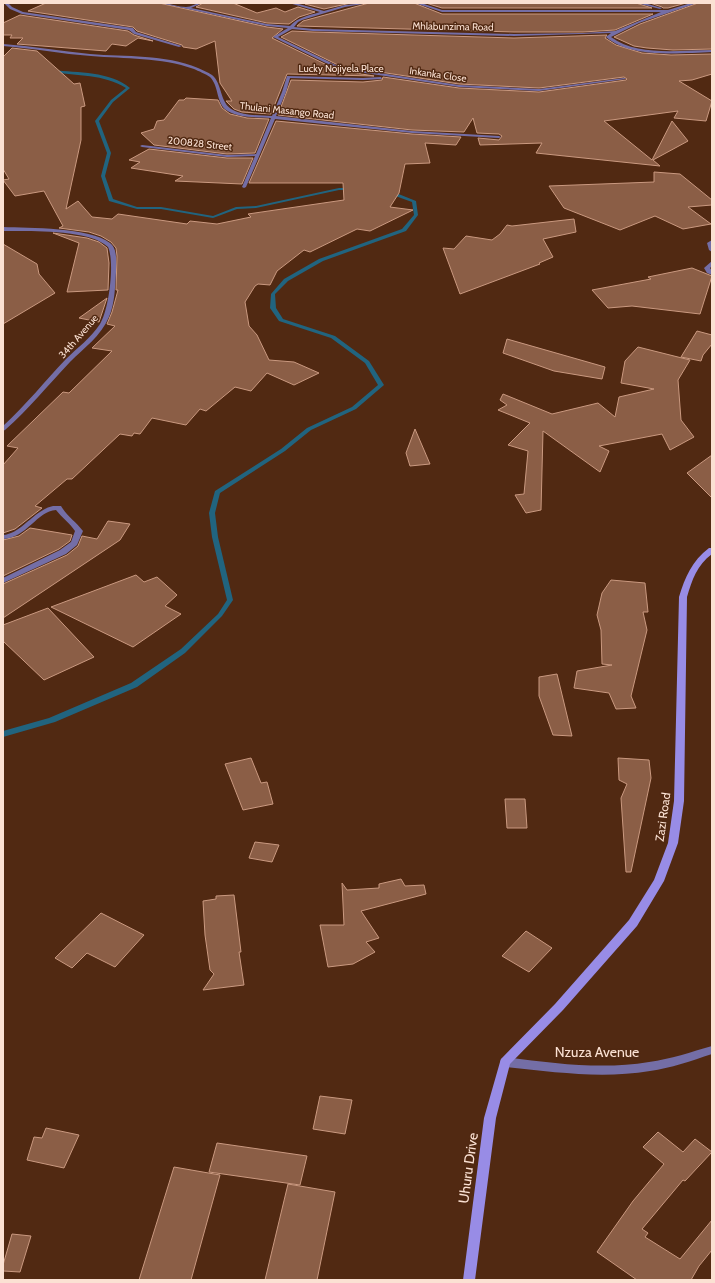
<svg xmlns="http://www.w3.org/2000/svg" width="715" height="1283" font-family="Cabin,sans-serif">
	<style>
		.lines { fill: none; stroke-linecap: round; stroke-linejoin: round }
		.stream { fill: #21647f; fill-rule: evenodd }
		.building { fill: #8b5e46; stroke: #ca9980 }
		.street { fill: #746ea6; fill-rule: evenodd }
		.secondary { fill: #988ce6; fill-rule: evenodd }
		.labels { text-anchor: middle; stroke-width: 3; stroke-linejoin: round; paint-order: stroke }
		.far-street-label { font-size: 10px; fill: #fbe1d3; stroke: #512912 }
		.street-label { font-size: 12px; fill: #fbe1d3; stroke: #512912 }
		.near-street-label { font-size: 14px; fill: #fbe1d3; stroke: #512912 }
	</style>
	<rect width="100%" height="100%" fill="#512912"/>
	<g class="lines">
		<g class="stream">
			<path d="M53 70C78 73 110 71 130 88L113 102 99 121 111 153 105 176 113 199 137 207H161L213 216 236 207 256 206 339 188H351L353 189 351 190H339L256 208 237 209 213 218 161 209H137L109 201 101 176 107 153 95 121 111 100 126 88C104 74 77 76 52 72Z"/>
			<path d="M387 191H391L416 201 418 215 406 231 323 261 288 281 275 294 276 308 283 319 335 336 369 361 384 385 356 409 311 430 285 451 220 493 215 513 218 537 233 600 222 616 185 653 137 687 55 722 3 737V731L49 718 131 683 181 649 218 614 227 600 212 537 209 513 215 491 281 449 307 428 352 407 378 385 365 363 331 338 279 321 270 308 271 294 284 279 319 259 402 229 414 215 412 202 387 193Z"/>
		</g>
	</g>
	<g class="building">
		<path d="M46 3H159L267 27 283 29 272 38 337 70 374 76 287 74 271 114 242 112 234 109 226 101H232L220 83 215 41 196 49 183 47 182 45 137 31 133 27 28 11Z"/>
		<path d="M203 3H233L257 13 276 8 285 12 298 7 315 12 299 17 289 24 267 23 196 7Z"/>
		<path d="M308 3H351L324 9 305 4Z"/>
		<path d="M369 3H414L442 14H653L615 30 583 32H514L297 26 303 21Z"/>
		<path d="M426 3H636L652 8H442Z"/>
		<path d="M650 3H686L668 8H663L662 7Z"/>
		<path d="M698 3H712V49L673 50 647 48 634 46 614 37 640 24Z"/>
		<path d="M20 15 128 31 134 35 153 41 138 38 126 46 112 44 106 51 17 44 23 38H10L12 35H3V23Z"/>
		<path d="M292 31 313 32 514 38 607 35 605 38 616 45 642 53 671 55 712 54V74L692 80 679 81 712 101 706 121 674 118 678 111 604 121 652 160 672 121 688 141 653 160 660 166 536 153 542 143 480 145 478 138 499 140 502 136 499 134 477 133 473 118 464 132 412 130 278 115 291 80 363 82 382 80 383 77 459 88 539 92 626 80 627 79 624 77 539 88 459 84 340 66 281 37Z"/>
		<path d="M12 48 37 51 74 84 80 83 85 106 81 107V140L66 209 78 201 92 217 112 219 118 214 187 224 190 221 217 224 251 217 248 214 344 200 343 183H249L276 121 412 134 461 137 456 145 425 143 430 163 405 164 399 193 390 207 413 210 370 231 357 229 310 252 304 250 277 271 270 285 258 284 255 286 245 302 249 326 257 335 269 360 294 362 319 373 294 385 267 373 251 391 235 387 206 411 200 409 186 425 152 418 140 434 134 433 132 436 120 434 72 479H67L35 506 42 508 15 529 3 533V465L18 448 7 446 63 392 69 393 112 351 92 348 115 326 107 324 112 312 118 290H116L117 256 116 248 111 242 101 236 89 232 59 228 63 226 44 191 15 196 3 180 9 179 3 169V57Z"/>
		<path d="M186 98 218 100 222 108 230 114 247 118 269 119 255 153 227 154 154 145 141 133 154 129 157 121 164 120 179 100H184Z"/>
		<path d="M149 149 227 158H253L242 184 175 181 183 176 131 168 140 162 129 160Z"/>
		<path d="M654 172 680 174 712 200V205L688 207 711 224 683 229 655 216 620 230 564 208 549 186 654 182Z"/>
		<path d="M574 219 576 232 543 239 553 257 539 263 540 264 460 294 443 248 454 249 466 236 492 240 500 234 507 225 512 226Z"/>
		<path d="M53 233 87 238 99 242 107 248 109 263 108 290 67 292 79 243Z"/>
		<path d="M3 244 37 264 39 274 55 293 3 324Z"/>
		<path d="M692 268 712 276 700 314 632 306 608 308 592 290 651 279 648 277Z"/>
		<path d="M107 298 99 322 79 318Z"/>
		<path d="M697 331 712 335V344L703 355 701 361 681 357Z"/>
		<path d="M507 339 605 367 602 379 554 371 503 353Z"/>
		<path d="M638 347 690 360 678 380 681 420 694 437 670 450 662 434 599 446 609 451 600 472 543 431 541 510 526 513 515 495 524 494 528 451 508 445 530 423 498 410 507 405 500 400 503 394 552 414 598 403 615 417 619 397 654 389 621 383 625 361Z"/>
		<path d="M415 429 430 464 410 466 406 453Z"/>
		<path d="M712 455V498L687 473Z"/>
		<path d="M108 521 130 524 120 540 3 618V584L67 555 78 546 82 536 97 539Z"/>
		<path d="M30 528 72 535 70 541 59 549 3 576V540L19 536Z"/>
		<path d="M136 575 144 582 157 577 177 595 165 606 181 614 133 647 51 607Z"/>
		<path d="M611 580 645 583 648 612H643L647 630 631 696 636 708 616 709 609 693 574 688 577 671 612 665 602 664 601 630 597 615 602 593Z"/>
		<path d="M48 608 94 657 44 680 3 641V625Z"/>
		<path d="M557 674 572 736 553 735 539 696V677Z"/>
		<path d="M251 758 261 783 267 782 273 804 243 810 225 764Z"/>
		<path d="M618 758 649 760 651 778 631 872H626L621 798 627 784 619 780Z"/>
		<path d="M505 799H525L527 828H507Z"/>
		<path d="M255 842 279 845 272 862 249 858Z"/>
		<path d="M401 879 405 886 424 885 426 894 361 911 379 938 366 942 375 952 353 964 328 967 320 925H344L342 883 347 890 379 888V884Z"/>
		<path d="M234 895 241 952H239L244 985 203 990 214 974 210 970 205 935 203 901 216 899V896Z"/>
		<path d="M101 913 144 935 115 967 87 953 72 968 55 958Z"/>
		<path d="M526 931 552 948 529 972 502 956Z"/>
		<path d="M320 1096 352 1100 345 1134 313 1129Z"/>
		<path d="M46 1128 79 1135 64 1168 27 1160 34 1137 42 1138Z"/>
		<path d="M658 1132 683 1152 695 1139 712 1152 685 1181 683 1180 642 1229 648 1233 645 1237 680 1259 712 1220V1250L699 1266 691 1280H637L597 1252 633 1201 664 1164 643 1147Z"/>
		<path d="M217 1143 307 1156 300 1185 209 1172Z"/>
		<path d="M174 1167 220 1175 191 1280H139Z"/>
		<path d="M288 1184 335 1192 317 1280H265Z"/>
		<path d="M12 1234 31 1236 20 1272 3 1271V1265Z"/>
	</g>
	<g class="lines">
		<g class="street">
			<path d="M4 3H8L12 7 23 12 133 28 136 32 182 46 179 47 134 34 129 30 22 14 10 9Z"/>
			<path d="M160 3C169 3 178 7 186 7 191 7 196 3 202 3L191 8 267 24 290 26C298 17 308 16 320 12L289 3H295L324 11 345 5 368 3 345 7 302 20 298 22 294 27 313 29 514 34 583 33 615 31 661 12H442L415 3H421L442 10H668L691 3H697L639 23 611 37C638 57 680 50 712 50V52C681 53 631 59 606 37L611 33 514 36 313 31 292 29 278 37 340 67 459 85 539 89 624 78 626 79 539 91 459 87 338 69 273 37 288 28 267 26Z"/>
			<path d="M637 3H644L662 8 660 9Z"/>
			<path d="M3 44C32 46 61 51 90 54 127 57 164 54 198 68 202 70 208 72 212 75 223 84 219 103 233 110 244 116 260 115 272 116L282 92 287 76 363 78 381 77 382 79 363 80 290 78 286 92 276 116 412 131 499 136 501 137 499 138 412 133 275 119 246 187 244 188 242 187 255 156 227 157 142 147 140 146 142 145 227 155 256 154 271 118C257 117 237 118 226 110 216 102 219 86 210 77 206 74 198 71 194 69 160 57 126 59 91 56 62 54 32 48 3 46Z"/>
			<path d="M3 227C29 228 90 227 110 243 118 249 116 263 116 272 115 287 115 303 109 317 101 336 84 348 70 362 48 385 29 409 5 430L3 431V426C26 405 45 381 66 359 77 348 91 338 100 324 109 310 115 262 108 247 90 229 28 231 3 231Z"/>
			<path d="M712 240V252L709 250 707 243Z"/>
			<path d="M712 261V266L710 268 712 271V275L707 273 704 268Z"/>
			<path d="M53 506H61C67 516 76 522 83 531L77 545 66 554 3 583V578L60 550 71 542 75 531C70 523 62 518 56 510 37 511 27 538 3 539V535C21 534 34 510 53 506Z"/>
			<path d="M712 1046V1054C691 1061 671 1068 650 1071 601 1079 553 1072 505 1067L501 1065 500 1062 501 1059 505 1057C553 1063 601 1070 649 1062 671 1059 691 1052 712 1046Z"/>
		</g>
		<path class="secondary" d="M709 548H712V554C697 565 692 580 687 597L684 801 678 843 664 881 637 926 563 1010 510 1064 496 1118 475 1280H463L484 1118 500 1062 501 1059 555 1004 629 920 654 880 668 843 674 801 679 597C685 577 692 561 709 548Z"/>
	</g>
	<g class="labels">
		<g class="far-street-label">
			<text transform="translate(453 26) rotate(1)" y="4">Mhlabunzima Road</text>
			<text x="341" y="72">Lucky Nojiyela Place</text>
			<text transform="translate(438 74) rotate(8)" y="4">Inkanka Close</text>
			<text transform="translate(287 110) rotate(6)" y="4">Thulani Masango Road</text>
			<text transform="translate(200 143) rotate(6)" y="4">200828 Street</text>
			<text transform="translate(78 336) rotate(-49)" y="4">34th Avenue</text>
		</g>
		<g class="street-label">
			<text transform="translate(663 817) rotate(-82)" y="4">Zazi Road</text>
		</g>
		<g class="near-street-label">
			<text x="597" y="1057">Nzuza Avenue</text>
			<text transform="translate(468 1168) rotate(-82)" y="5">Uhuru Drive</text>
		</g>
	</g>
	<rect width="715" height="1283" fill="none" stroke="#fbe1d3" stroke-width="8"/>
</svg>
